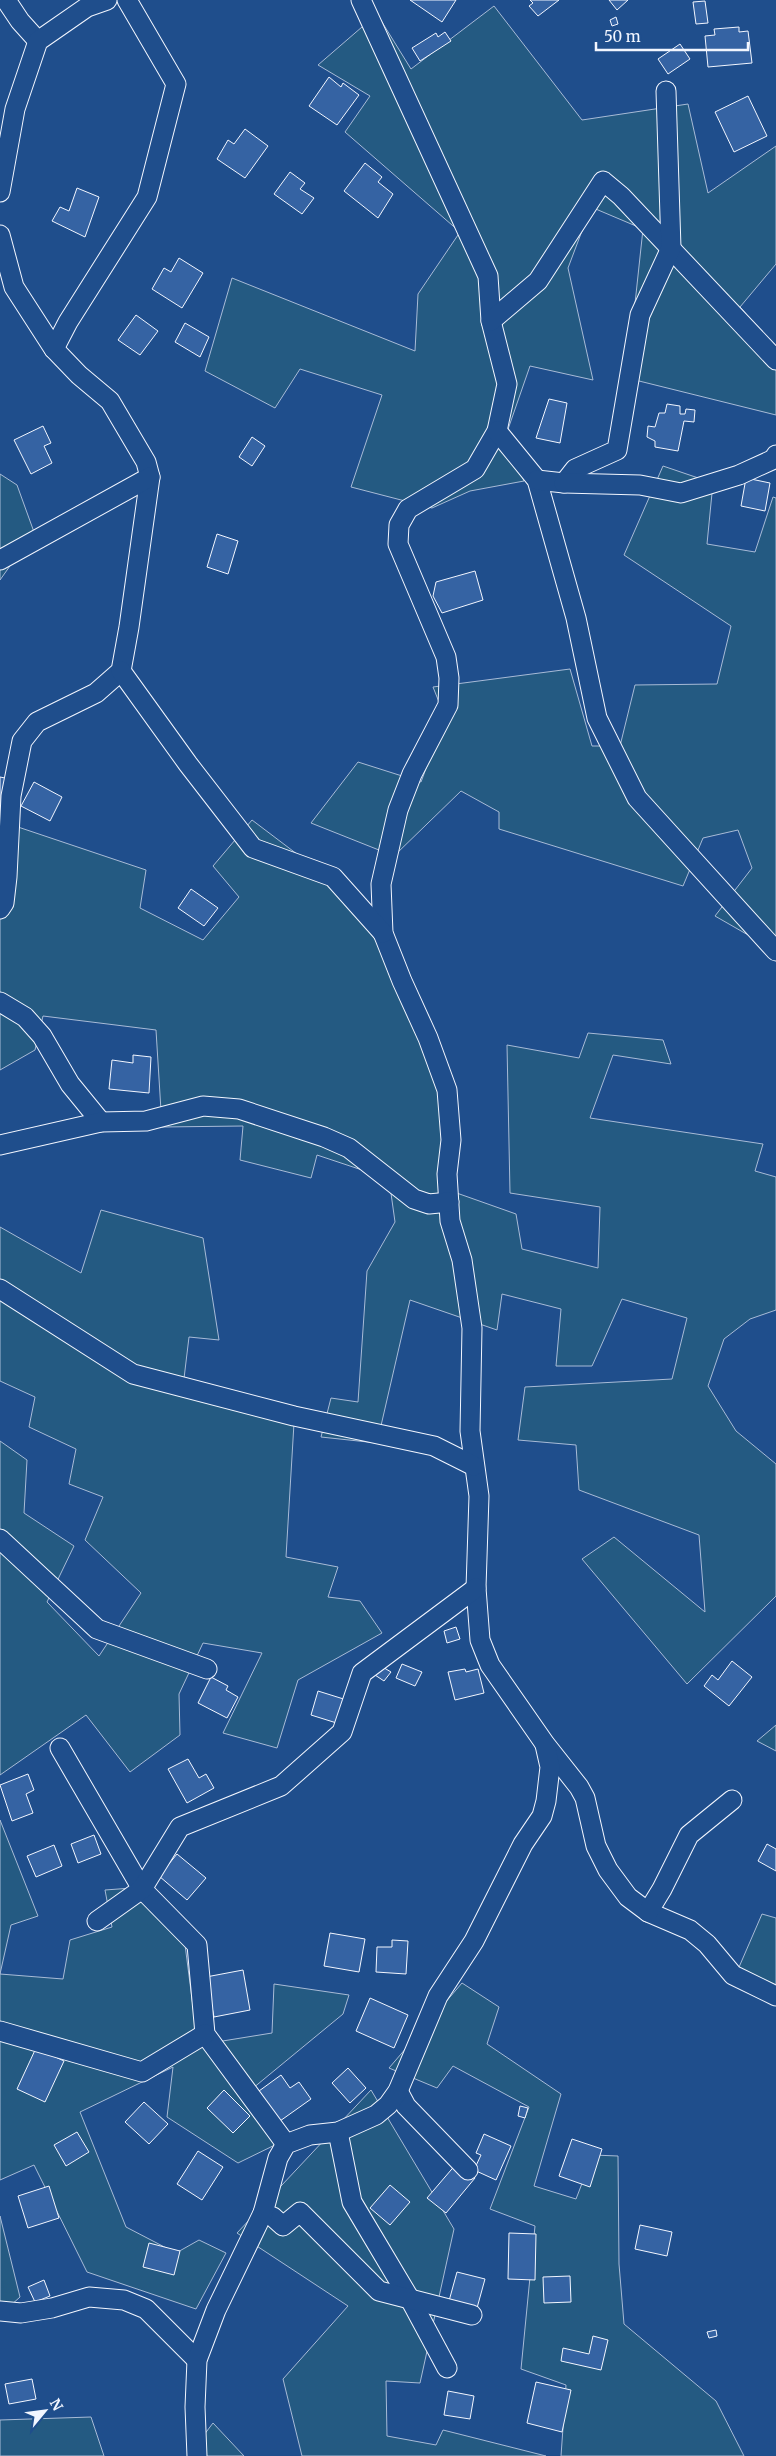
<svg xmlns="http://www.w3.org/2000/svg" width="776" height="2456" font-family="Merriweather,serif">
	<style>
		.green { fill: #245a82; stroke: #a8bbd7 }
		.building { fill: #3563a3; stroke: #f2f6ff }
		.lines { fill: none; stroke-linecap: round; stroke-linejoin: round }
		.minor-casing { stroke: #f2f6ff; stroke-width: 21 }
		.minor { stroke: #1f4e8c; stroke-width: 19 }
	</style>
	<rect width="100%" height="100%" fill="#1f4e8c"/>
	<g class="green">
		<path d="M494 6 582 120 688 104 708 193 776 146V264L740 307 776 349V415L627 378 643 229 591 207 568 268 593 380 530 366 506 435 524 481 470 491 432 508 351 487 382 395 300 369 275 408 205 371 232 278 415 351 418 294 460 232 345 132 370 96 318 65 377 14 411 69Z"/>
		<path d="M663 466 713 483 707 544 755 552 773 497 776 498V951L715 916 752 868 738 830 703 838 683 886 499 829V812L461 791 394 856 311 823 358 762 421 782 445 717 433 687 570 669 592 746H620L635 685 717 684 731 626 624 555Z"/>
		<path d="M0 474 17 485 34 532 0 580Z"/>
		<path d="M252 820 363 904 453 1082 451 1191 516 1214 522 1249 598 1268 600 1207 510 1193 507 1045 579 1058 588 1033 663 1040 671 1064 613 1055 590 1118 763 1144 755 1171 776 1177V1310L750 1319 724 1339 708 1386 736 1431 776 1464V1596L687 1684 582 1559 614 1537 705 1612 699 1535 579 1490 576 1445 518 1440 525 1387 672 1379 687 1318 622 1299 592 1366H556L561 1309 502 1294 497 1330 410 1300 377 1443 321 1437 331 1398 358 1402 367 1271 395 1222 389 1179 317 1155 311 1178 240 1160 243 1126 162 1127 156 1030 43 1016 35 1050 0 1070V867L15 826 146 870 140 908 203 940 239 897 213 866Z"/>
		<path d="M101 1210 203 1238 219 1340 189 1337 182 1395 294 1423 286 1557 338 1567 328 1597 360 1601 382 1633 298 1680 277 1748 223 1733 262 1653 203 1643 179 1694 180 1735 130 1772 86 1715 0 1775V1441L27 1460 24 1513 74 1546 47 1602 99 1656 141 1593 85 1540 103 1497 69 1484 76 1449 29 1427 35 1397 0 1381V1227L81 1273Z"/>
		<path d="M776 1725V1751L757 1741Z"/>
		<path d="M0 1820 38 1916 11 1925 0 1974 63 1979 70 1940 112 1927 105 1890 132 1888 184 1937 198 2045 272 2033 274 1984 349 1995 343 2014 241 2098 279 2143 238 2163 167 2117 173 2067 80 2112 126 2227 176 2253 199 2240 226 2253 196 2309 87 2272 34 2165 0 2180Z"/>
		<path d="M762 1914 776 1918V1992L733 1981Z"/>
		<path d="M462 1983 499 2007 487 2044 561 2094 534 2186 576 2199 593 2155 618 2156 619 2264 624 2324 716 2401 744 2456H561L566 2385 521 2369 535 2226 490 2209 529 2107 453 2066 437 2088 389 2068Z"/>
		<path d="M371 2090 454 2229 420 2383 386 2381 387 2436 436 2445 443 2430 546 2456H302L283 2379 348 2306 237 2233Z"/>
		<path d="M0 2216 20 2297 0 2315Z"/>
		<path d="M91 2417 104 2456H0V2420Z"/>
		<path d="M213 2423 244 2456H188Z"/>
	</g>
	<g class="building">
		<path d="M410 0H456L442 22Z"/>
		<path d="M530 0H559L538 16 529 6 533 3Z"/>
		<path d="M609 0H628L617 10Z"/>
		<path d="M705 1 708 23 696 24 693 2Z"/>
		<path d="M616 17 618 24 612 26 610 20Z"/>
		<path d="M739 27V32L748 31 752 63 708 67 705 36 715 35 714 29Z"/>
		<path d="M445 32 451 41 420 61 412 48 436 33 438 37Z"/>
		<path d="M680 44 690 59 668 74 658 59Z"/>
		<path d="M329 77 341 87 343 83 359 95 337 125 309 106Z"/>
		<path d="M748 96 767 136 734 152 715 112Z"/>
		<path d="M245 129 268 146 245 178 217 159 228 140 234 144Z"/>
		<path d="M365 163 382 177 378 182 393 194 378 218 344 191Z"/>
		<path d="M290 172 305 183 300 189 314 198 302 214 274 194Z"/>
		<path d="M77 188 99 197 85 237 52 221 60 207 69 211Z"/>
		<path d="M179 258 203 273 182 308 152 289 164 268 171 272Z"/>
		<path d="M136 315 158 331 140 355 118 340Z"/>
		<path d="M185 323 209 337 200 357 175 342Z"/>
		<path d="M549 399 567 403 560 443 536 438Z"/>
		<path d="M667 404 680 406V414H685L686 409 695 410 694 422 684 421 678 451 655 447V441L647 437 648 426 655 427 659 413H665Z"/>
		<path d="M43 426 51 443 44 446 52 463 31 474 14 440Z"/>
		<path d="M252 437 265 446 252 466 239 457Z"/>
		<path d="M746 478 770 483 765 511 741 506Z"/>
		<path d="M217 534 238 541 228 574 207 567Z"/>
		<path d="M475 571 483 600 442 613 433 596 436 582Z"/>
		<path d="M0 777 5 778 1 817H0Z"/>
		<path d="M34 782 62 797 50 821 21 806Z"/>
		<path d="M191 889 218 908 204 926 178 908Z"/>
		<path d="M133 1055 151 1057 149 1093 109 1089 112 1060 133 1063Z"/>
		<path d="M456 1627 460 1639 447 1643 444 1631Z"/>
		<path d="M732 1661 752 1677 729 1706 704 1686 712 1675 718 1680Z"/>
		<path d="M402 1664 422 1672 415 1686 396 1678Z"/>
		<path d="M381 1666 391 1672 384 1681 375 1675Z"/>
		<path d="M465 1669 466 1672 478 1669 484 1693 455 1700 448 1672Z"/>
		<path d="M211 1677 228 1686 226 1690 238 1697 227 1718 198 1703Z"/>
		<path d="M318 1691 350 1701 343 1725 311 1715Z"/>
		<path d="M188 1759 199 1778 206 1774 214 1788 187 1803 168 1769Z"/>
		<path d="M28 1774 34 1790 26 1794 33 1813 12 1821 0 1785Z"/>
		<path d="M94 1835 101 1854 78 1863 71 1844Z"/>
		<path d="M767 1844 776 1849V1871L758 1861Z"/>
		<path d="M54 1845 62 1866 36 1877 27 1856Z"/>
		<path d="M177 1854 206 1878 187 1900 159 1876Z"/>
		<path d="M330 1933 365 1939 359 1972 324 1966Z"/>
		<path d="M392 1940 408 1941 406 1974 376 1972 377 1947H392Z"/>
		<path d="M243 1970 250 2010 214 2017 206 1977Z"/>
		<path d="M370 1998 408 2015 394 2048 356 2031Z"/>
		<path d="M36 2048 64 2061 45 2102 17 2089Z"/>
		<path d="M348 2068 366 2088 350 2103 332 2083Z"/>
		<path d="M281 2075 290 2088 299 2082 311 2099 280 2121 259 2091Z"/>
		<path d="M224 2090 250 2116 233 2133 207 2108Z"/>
		<path d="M144 2102 168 2124 149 2144 125 2122Z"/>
		<path d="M520 2106 528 2108 525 2118 518 2116Z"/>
		<path d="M77 2132 89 2152 66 2166 54 2145Z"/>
		<path d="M484 2134 511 2146 496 2180 474 2170 481 2155 476 2153Z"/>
		<path d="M572 2139 602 2149 590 2187 559 2176Z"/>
		<path d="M198 2151 223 2167 202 2200 177 2184Z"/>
		<path d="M457 2163 475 2178 446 2213 427 2198Z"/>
		<path d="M390 2185 410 2202 390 2225 370 2208Z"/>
		<path d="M49 2186 59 2218 28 2228 18 2196Z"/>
		<path d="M640 2225 672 2232 667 2256 635 2249Z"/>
		<path d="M509 2233 536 2234 535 2280 508 2279Z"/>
		<path d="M149 2243 180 2251 174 2275 143 2267Z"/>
		<path d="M457 2272 485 2279 477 2308 449 2301Z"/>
		<path d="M570 2276 571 2302 544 2303 543 2277Z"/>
		<path d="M44 2280 50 2296 35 2302 28 2287Z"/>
		<path d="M716 2330 717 2336 709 2338 707 2332Z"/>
		<path d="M593 2336 608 2340 601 2370 561 2361 563 2348 589 2354Z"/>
		<path d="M32 2379 36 2399 9 2404 5 2384Z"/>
		<path d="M536 2382 571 2390 562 2432 527 2423Z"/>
		<path d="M448 2391 474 2396 470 2419 444 2415Z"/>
	</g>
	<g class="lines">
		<g class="minor-casing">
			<g id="minor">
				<path d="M6 0 20 21 38 41"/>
				<path d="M361 0 488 276 491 321 507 384 497 431 475 469 408 509 399 525 398 544 446 657 449 678 448 705 412 774 398 810 381 884 383 933 402 981 428 1038 447 1090 451 1140 447 1174 450 1221 462 1260 472 1328 470 1431 479 1496 476 1588 480 1640 490 1665 545 1744 579 1787 585 1798 596 1846 608 1870 628 1897 648 1912 690 1930 707 1944 733 1975 776 1996"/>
				<path d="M0 192 15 109 38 41 87 7 107 0"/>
				<path d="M0 235 14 287 54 349 79 375 110 401 146 462 150 477 129 627 121 671 96 693 37 722 22 741 11 796 7 877 4 903 0 909"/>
				<path d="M491 321 538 281 603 181 621 196 776 360"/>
				<path d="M54 349 68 322 147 197 176 84 127 0"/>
				<path d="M497 431 537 480 576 618 597 718 637 798 776 951"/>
				<path d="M537 480 564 483 575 469 617 450 640 315 671 248 666 91"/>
				<path d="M564 483 640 485 681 493 739 475 774 459 776 455"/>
				<path d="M0 560 150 477"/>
				<path d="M121 671 188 764 253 848 333 877 383 933"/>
				<path d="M0 1002 25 1017 42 1036 70 1084 101 1122"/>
				<path d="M0 1145 101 1122 146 1121 203 1106 239 1109 324 1137 349 1148 414 1199 429 1204 449 1202"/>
				<path d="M0 1289 133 1374 294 1416 434 1446 474 1466"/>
				<path d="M0 1539 97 1629 207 1669"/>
				<path d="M60 1748 142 1889 197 1945 205 2034 286 2144"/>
				<path d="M648 1912 662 1889 689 1835 732 1800"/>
				<path d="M97 1921 142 1889 180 1827 281 1786 342 1732 362 1673 476 1588"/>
				<path d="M0 2031 142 2072 205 2034"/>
				<path d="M398 2091 406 2106 468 2170"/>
				<path d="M338 2132 352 2202 411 2301 447 2368"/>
				<path d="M263 2213 273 2217 283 2226 300 2212 379 2291 472 2315"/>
				<path d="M0 2311 21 2313 52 2308 89 2297 124 2300 146 2309 197 2360"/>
				<path d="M197 2456 195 2407 197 2360 216 2310 263 2213 278 2158 286 2144 310 2135 338 2132 376 2115 388 2105 398 2091 438 1996 474 1941 523 1844 542 1816 546 1801 550 1767 545 1745"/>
			</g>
		</g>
		<use href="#minor" class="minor"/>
	</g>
	<g transform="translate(45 2411) rotate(61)" stroke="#1f4e8c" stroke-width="4" paint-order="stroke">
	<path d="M0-4L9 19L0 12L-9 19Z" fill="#f2f6ff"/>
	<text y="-8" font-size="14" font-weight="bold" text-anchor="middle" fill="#f2f6ff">N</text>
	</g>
	<path d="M596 42v8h152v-8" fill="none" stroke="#f2f6ff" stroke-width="2.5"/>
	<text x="604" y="42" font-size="15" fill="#f2f6ff" stroke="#1f4e8c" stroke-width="4" paint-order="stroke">50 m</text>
</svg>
